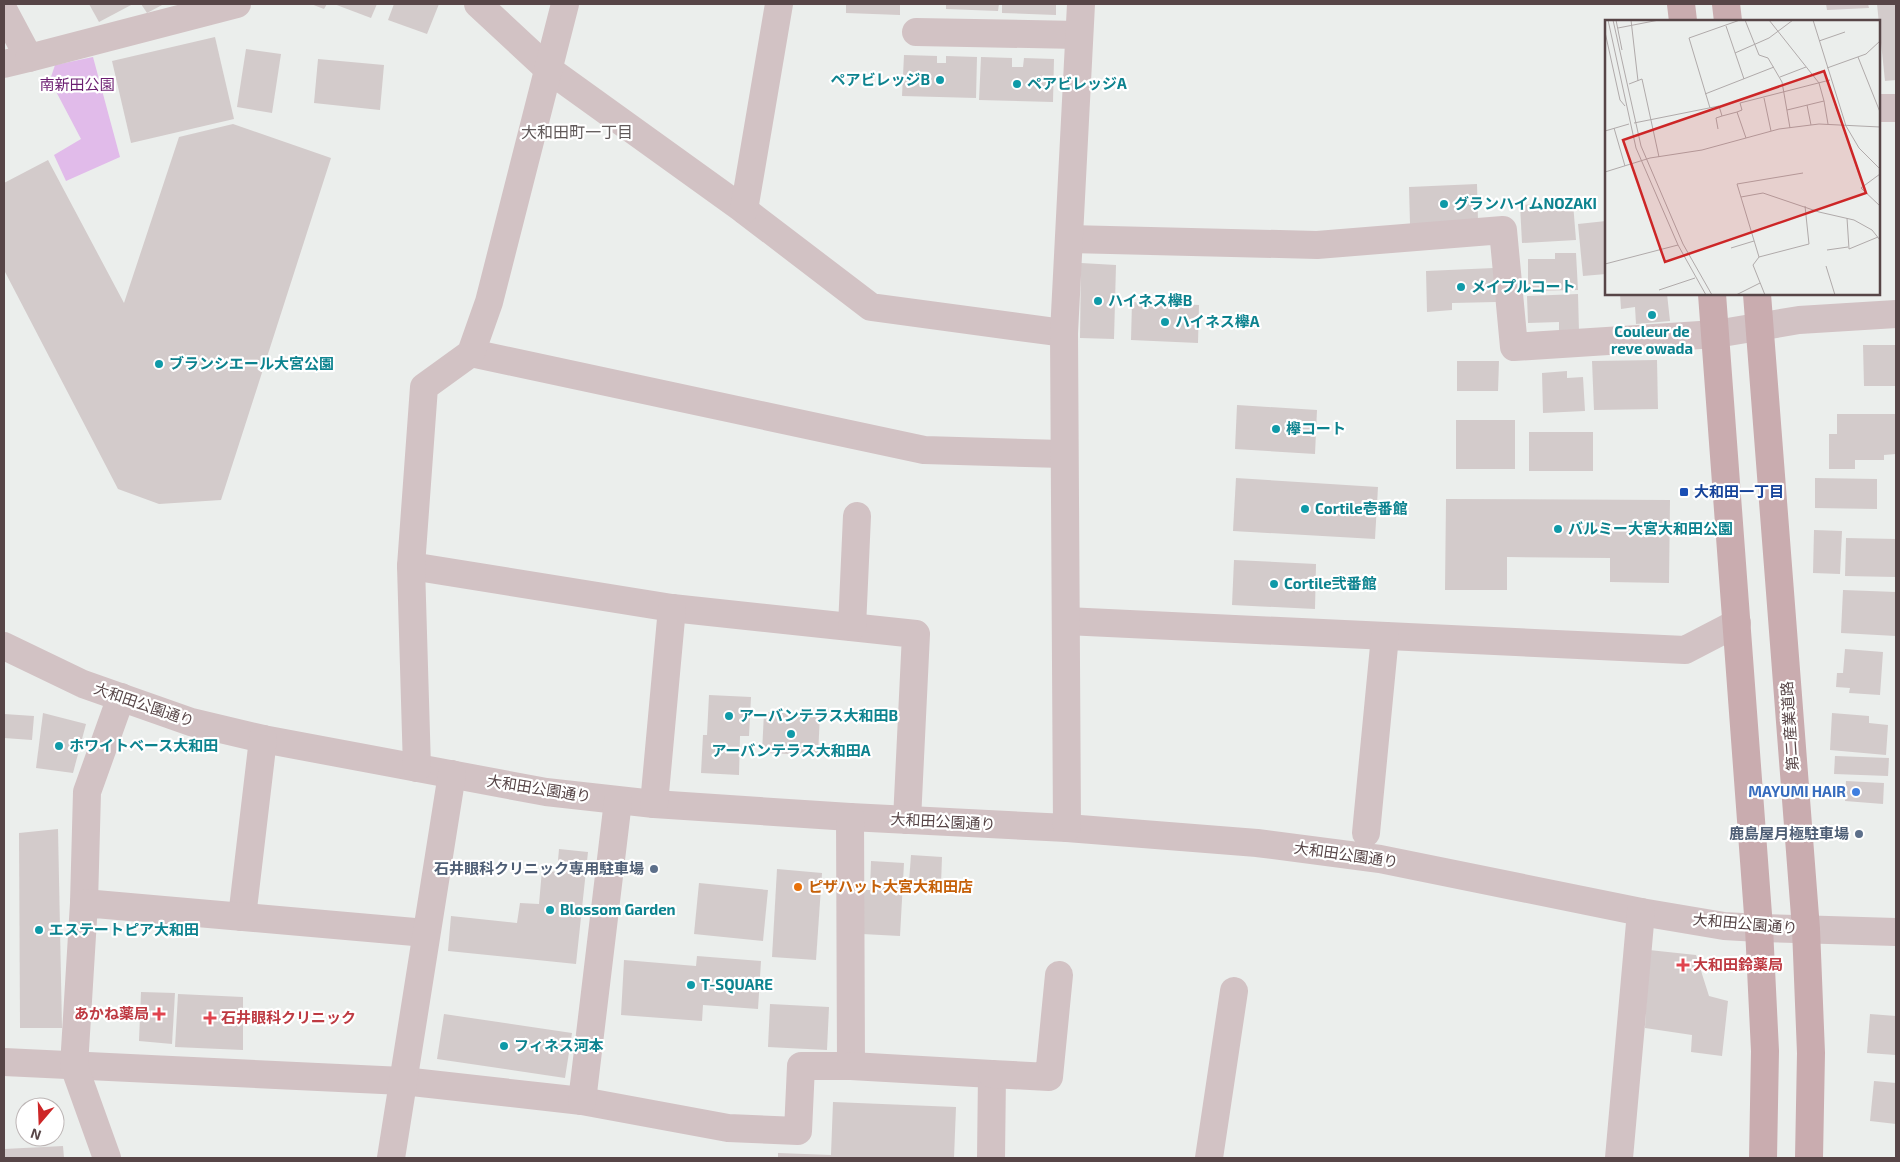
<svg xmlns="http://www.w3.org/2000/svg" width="1900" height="1162" font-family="'Exo 2','Noto Sans JP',sans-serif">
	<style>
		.green { fill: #e1bbea }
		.building { fill: #d3cbcb }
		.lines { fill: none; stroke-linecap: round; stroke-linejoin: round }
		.minor { stroke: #d2c2c4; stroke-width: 28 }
		.major { stroke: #c9acaf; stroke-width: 28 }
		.culture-dot { fill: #0f9aa8; stroke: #fff; stroke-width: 2 }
		.transit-dot { fill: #1a4fb4; stroke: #fff; stroke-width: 2 }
		.shop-dot { fill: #3f7fe0; stroke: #fff; stroke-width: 2 }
		.service-dot { fill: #5c6f8a; stroke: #fff; stroke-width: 2 }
		.food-dot { fill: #e8710a; stroke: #fff; stroke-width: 2 }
		.health-dot { fill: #e0444e; stroke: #fff; stroke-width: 2 }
		.labels { text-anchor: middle; stroke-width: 4.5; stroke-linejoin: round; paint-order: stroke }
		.culture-label { font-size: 15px; font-weight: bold; fill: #0d838f; stroke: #fff; text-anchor: start }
		.park-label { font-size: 15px; fill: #6b1d71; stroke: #fff }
		.transit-label { font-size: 15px; font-weight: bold; fill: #164399; stroke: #fff; text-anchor: start }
		.street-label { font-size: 15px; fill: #574547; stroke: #fff }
		.shop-label { font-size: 15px; font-weight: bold; fill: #366cbe; stroke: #fff; text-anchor: end }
		.service-label { font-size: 15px; font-weight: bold; fill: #4e5e75; stroke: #fff; text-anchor: end }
		.food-label { font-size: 15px; font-weight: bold; fill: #c56008; stroke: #fff; text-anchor: start }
		.health-label { font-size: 15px; font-weight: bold; fill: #be3a42; stroke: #fff; text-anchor: start }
		.neighbourhood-label { font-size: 16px; fill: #605959; stroke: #fff }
		.inset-road { fill: none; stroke: #b0aaaa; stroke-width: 1 }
		.view { fill: #cd2627; fill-opacity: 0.15; stroke: #cd2627; stroke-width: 2.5 }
		.inset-edge { fill: none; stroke: #574547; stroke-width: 2.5 }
	</style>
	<rect width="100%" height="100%" fill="#ebeeec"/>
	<path class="green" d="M93 57 120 157 66 181 54 155 81 139 50 80 55 65Z"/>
	<g class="building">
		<path d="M89 4H133L99 22Z"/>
		<path d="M141 4H164L147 13Z"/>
		<path d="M311 4H327L324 9Z"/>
		<path d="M334 4H377L371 18Z"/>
		<path d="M394 4H439L427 34 388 20Z"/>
		<path d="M846 4H900V15L846 13Z"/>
		<path d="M946 4H999L998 11 946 9Z"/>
		<path d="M1002 4H1056V15L1002 13Z"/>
		<path d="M1826 4H1868L1869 8 1827 10Z"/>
		<path d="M1877 4H1896V80L1885 81Z"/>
		<path d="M215 37 234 119 131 143 112 61Z"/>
		<path d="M246 49 281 54 272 113 237 107Z"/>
		<path d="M904 55 937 56V63H946V56L977 57 976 98 902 96Z"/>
		<path d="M981 57 1012 58V67H1023L1024 58 1054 59 1053 102 979 100Z"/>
		<path d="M318 59 384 65 380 110 314 103Z"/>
		<path d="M233 124 331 158 221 500 159 504 118 489 4 270V183L48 160 124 303 179 137Z"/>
		<path d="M1477 184 1478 221 1410 224 1409 187Z"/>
		<path d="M1573 203 1576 240 1522 243 1520 205Z"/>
		<path d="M1606 221V274L1583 276 1578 224Z"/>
		<path d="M1555 253H1576L1578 290 1528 291V259H1555Z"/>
		<path d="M1081 263 1116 265 1114 339 1080 338Z"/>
		<path d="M1494 268 1496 302 1452 303V310L1427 312 1426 271Z"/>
		<path d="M1578 294 1579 332 1559 333V322L1528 323 1527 296Z"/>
		<path d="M1620 294H1667L1670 321 1636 324 1635 307 1621 309Z"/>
		<path d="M1132 302 1199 305 1198 343 1131 340Z"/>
		<path d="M1863 345H1896V386H1864Z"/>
		<path d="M1657 360 1658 409 1594 410 1592 361Z"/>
		<path d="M1457 361H1499L1498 391H1457Z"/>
		<path d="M1567 371V378L1583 377 1585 411 1543 413 1542 373Z"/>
		<path d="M1237 405 1317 410 1315 454 1235 449Z"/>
		<path d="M1837 414H1896V454L1884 455V460H1855V469H1829V434H1837Z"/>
		<rect x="1456" y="420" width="59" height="49"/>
		<rect x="1529" y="432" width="64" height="39"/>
		<path d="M1236 478 1378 487 1375 539 1233 531Z"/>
		<path d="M1815 478 1877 479V509L1815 508Z"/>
		<path d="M1446 499 1670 500 1669 583 1610 582V558L1507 557V590H1445Z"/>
		<path d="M1814 530 1842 531 1840 574 1813 573Z"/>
		<path d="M1846 538 1896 539V577L1845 576Z"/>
		<path d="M1234 560 1316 564 1315 609 1232 605Z"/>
		<path d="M1843 590 1896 592V636L1841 633Z"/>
		<path d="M1845 649 1883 652 1880 695 1849 693 1850 688 1836 687 1837 673H1843Z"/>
		<path d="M709 695 751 697 749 736H740L739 775 701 773 703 735H707Z"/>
		<path d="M764 712 820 715 818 755 762 753Z"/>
		<path d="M43 713 86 724 73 773 36 768Z"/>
		<path d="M1832 713 1869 716V723L1888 725 1886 755 1830 750Z"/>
		<path d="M4 714 34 716 32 740 4 738Z"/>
		<path d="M1835 756 1889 758 1888 776 1834 774Z"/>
		<path d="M1846 781 1884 783 1883 804 1845 801Z"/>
		<path d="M58 829 62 1028H20L19 833Z"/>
		<path d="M559 849 588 852 576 964 448 951 451 916 517 923 520 903 539 904 542 870 557 872Z"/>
		<path d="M911 855 942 857 941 884 909 882Z"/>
		<path d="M871 861 904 863 900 936 862 934 864 890H870Z"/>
		<path d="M777 869 822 873 816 960 772 957Z"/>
		<path d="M699 883 768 890 763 941 694 934Z"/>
		<path d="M1649 950 1696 955 1709 996 1728 1001 1722 1056 1691 1052 1692 1035 1645 1028Z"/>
		<path d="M697 956 761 961 758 1009 703 1005 702 1021 621 1015 624 960 696 966Z"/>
		<path d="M141 992 175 993 172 1044 139 1041Z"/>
		<path d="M178 994 243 997V1050L175 1047Z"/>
		<path d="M770 1004 829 1007 827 1050 768 1047Z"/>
		<path d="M444 1014 572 1033 565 1078 437 1059Z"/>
		<path d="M1870 1014 1896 1016V1055L1867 1053Z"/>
		<path d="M1874 1081 1896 1083V1124L1870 1121Z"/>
		<path d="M833 1102 956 1107 954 1158H778V1153L831 1155Z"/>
		<path d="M63 1146 64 1158H4V1149Z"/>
	</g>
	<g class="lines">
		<g class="minor">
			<path d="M478 4 548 69 744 210 871 307 1064 333"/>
			<path d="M4 11 29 58 4 64"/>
			<path d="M916 32 1079 35"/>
			<path d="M29 58 237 4"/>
			<path d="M1879 108H1896"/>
			<path d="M744 210 779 4"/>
			<path d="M1069 239 1317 245 1503 230 1514 347 1716 334 1799 320 1896 314"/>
			<path d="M471 353 924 450 1063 454"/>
			<path d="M411 566 672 608 916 634 907 820"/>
			<path d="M1066 621 1685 650 1737 623"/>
			<path d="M852 627 857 516"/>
			<path d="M4 646 83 684 191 722 263 739 546 792 654 804 850 817 1067 828 1257 843 1380 859 1641 912 1724 926 1759 928 1896 932"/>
			<path d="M417 768 411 566 424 387 471 353 489 302 565 4"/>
			<path d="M654 804 672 608"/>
			<path d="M1067 828 1064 333 1081 4"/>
			<path d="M1366 833 1385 636"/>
			<path d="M84 903 87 792 121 697"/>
			<path d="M242 917 263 739"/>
			<path d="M4 1062 403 1081 582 1101 728 1128 798 1131 801 1066H851L850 817"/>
			<path d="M851 1066 992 1074 991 1158"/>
			<path d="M992 1074 1049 1077 1059 975"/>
			<path d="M582 1101 618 801"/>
			<path d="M107 1158 74 1066 84 903 426 933"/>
			<path d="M391 1158 452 774"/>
			<path d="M1209 1158 1234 991"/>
			<path d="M1619 1158 1641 912"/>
		</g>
		<g class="major">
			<path d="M1681 4 1683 21"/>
			<path d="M1726 4 1728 21"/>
			<path d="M1712 294 1759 928 1765 1051 1763 1158"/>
			<path d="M1757 294 1806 929 1811 1053 1809 1158"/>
		</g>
	</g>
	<g class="culture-dot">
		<circle cx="940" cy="80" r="5"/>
		<circle cx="1017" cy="84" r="5"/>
		<circle cx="1444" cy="204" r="5"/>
		<circle cx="1461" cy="287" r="5"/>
		<circle cx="1098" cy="301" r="5"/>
		<circle cx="1652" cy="315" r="5"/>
		<circle cx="1165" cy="322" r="5"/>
		<circle cx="159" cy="364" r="5"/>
		<circle cx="1276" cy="429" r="5"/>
		<circle cx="1305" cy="509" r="5"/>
		<circle cx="1558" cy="529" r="5"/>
		<circle cx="1274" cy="584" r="5"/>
		<circle cx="729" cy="716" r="5"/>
		<circle cx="791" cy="734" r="5"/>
		<circle cx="59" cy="746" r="5"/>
		<circle cx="550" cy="910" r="5"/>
		<circle cx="39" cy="930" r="5"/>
		<circle cx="691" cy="985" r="5"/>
		<circle cx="504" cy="1046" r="5"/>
	</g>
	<rect class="transit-dot" x="1679" y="487" width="10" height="10" rx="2.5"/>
	<circle class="shop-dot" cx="1856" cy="792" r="5"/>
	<g class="service-dot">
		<circle cx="1859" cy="834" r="5"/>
		<circle cx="654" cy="869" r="5"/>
	</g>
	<circle class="food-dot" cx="798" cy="887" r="5"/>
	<g class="health-dot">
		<path d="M1680.5 957.5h5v5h5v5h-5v5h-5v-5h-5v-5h5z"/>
		<path d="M156.5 1006.5h5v5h5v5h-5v5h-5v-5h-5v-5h5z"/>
		<path d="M207.5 1010.5h5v5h5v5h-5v5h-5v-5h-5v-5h5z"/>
	</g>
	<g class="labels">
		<g class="culture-label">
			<text x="930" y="85" text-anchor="end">ペアビレッジB</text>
			<text x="1027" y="89">ペアビレッジA</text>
			<text x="1454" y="209">グランハイムNOZAKI</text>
			<text x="1471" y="292">メイプルコート</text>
			<text x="1108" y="306">ハイネス欅B</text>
			<text x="1175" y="327">ハイネス欅A</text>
			<text x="1652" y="337" text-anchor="middle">Couleur de<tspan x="1652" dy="17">reve owada</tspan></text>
			<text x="169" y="369">ブランシエール大宮公園</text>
			<text x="1286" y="434">欅コート</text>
			<text x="1315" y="514">Cortile壱番館</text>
			<text x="1568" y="534">バルミー大宮大和田公園</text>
			<text x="1284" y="589">Cortile弐番館</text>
			<text x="739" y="721">アーバンテラス大和田B</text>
			<text x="69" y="751">ホワイトベース大和田</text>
			<text x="791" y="756" text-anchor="middle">アーバンテラス大和田A</text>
			<text x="560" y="915">Blossom Garden</text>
			<text x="49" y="935">エステートピア大和田</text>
			<text x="701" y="990">T-SQUARE</text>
			<text x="514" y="1051">フィネス河本</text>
		</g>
		<g class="park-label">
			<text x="77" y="90">南新田公園</text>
		</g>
		<g class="transit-label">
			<text x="1694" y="497">大和田一丁目</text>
		</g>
		<g class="street-label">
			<text transform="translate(144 705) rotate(19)" y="5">大和田公園通り</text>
			<text transform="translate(1790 726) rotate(-94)" y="5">第二産業道路</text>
			<text transform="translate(539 789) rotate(9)" y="5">大和田公園通り</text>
			<text transform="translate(943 822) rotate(3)" y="5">大和田公園通り</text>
			<text transform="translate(1346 855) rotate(8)" y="5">大和田公園通り</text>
			<text transform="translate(1745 924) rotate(5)" y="5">大和田公園通り</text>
		</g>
		<g class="shop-label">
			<text x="1846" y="797">MAYUMI HAIR</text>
		</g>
		<g class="service-label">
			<text x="1849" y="839">鹿島屋月極駐車場</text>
			<text x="644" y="874">石井眼科クリニック専用駐車場</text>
		</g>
		<g class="food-label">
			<text x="808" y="892">ピザハット大宮大和田店</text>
		</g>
		<g class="health-label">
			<text x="1693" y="970">大和田鈴薬局</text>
			<text x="149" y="1019" text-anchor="end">あかね薬局</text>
			<text x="221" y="1023">石井眼科クリニック</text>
		</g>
		<g class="neighbourhood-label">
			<text x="577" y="138">大和田町一丁目</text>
		</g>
	</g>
	<g transform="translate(1605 20)">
		<rect width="275" height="275" fill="#ebeeec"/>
		<path class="inset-road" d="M3 0 31 128 73 225 101 275M8 0 36 126 78 224 107 275M11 0 17 30M26 0 33 61M140 0 154 35 163 38 177 62 185 108M164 0 214 63 219 81 182 90M208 0 241 106 254 128 275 149M121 6 139 59M13 8 54 0M0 12 15 80 20 86M214 21 240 12M130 33 164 18 188 0M253 37 275 92M222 48 261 34 275 21M175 57 201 47M24 64 37 59 54 137M100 74 169 47M159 78 166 111M219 81 223 104M202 85 206 105M105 88 84 18 135 0M29 103 114 86 117 96 132 92M9 108 20 146M113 109 111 98 117 96M0 111 24 104M141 118 132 92 137 90 135 83 225 60M0 152 45 138 97 130 174 109 214 104 275 107M275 154 256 168 275 186M136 177 158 173 214 192 249 200 267 210 275 220M242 198 244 229 273 217M126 228 149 221M222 230 243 227M154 237 132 164 198 153M0 244 73 225M221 246 230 275M54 270 90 258M131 275 155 263M160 275 148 245 154 237 204 224 200 186"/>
		<path class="view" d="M219 51 261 173 60 242 18 120Z"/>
		<rect width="275" height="275" class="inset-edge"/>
	</g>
	<rect width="1900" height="1162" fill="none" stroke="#574547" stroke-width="10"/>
	<g transform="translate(40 1122) rotate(199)"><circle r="24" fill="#ffffff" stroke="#bcb5b5"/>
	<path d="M0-4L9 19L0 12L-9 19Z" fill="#cd2627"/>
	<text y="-8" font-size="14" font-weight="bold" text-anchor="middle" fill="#574547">N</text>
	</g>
</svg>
